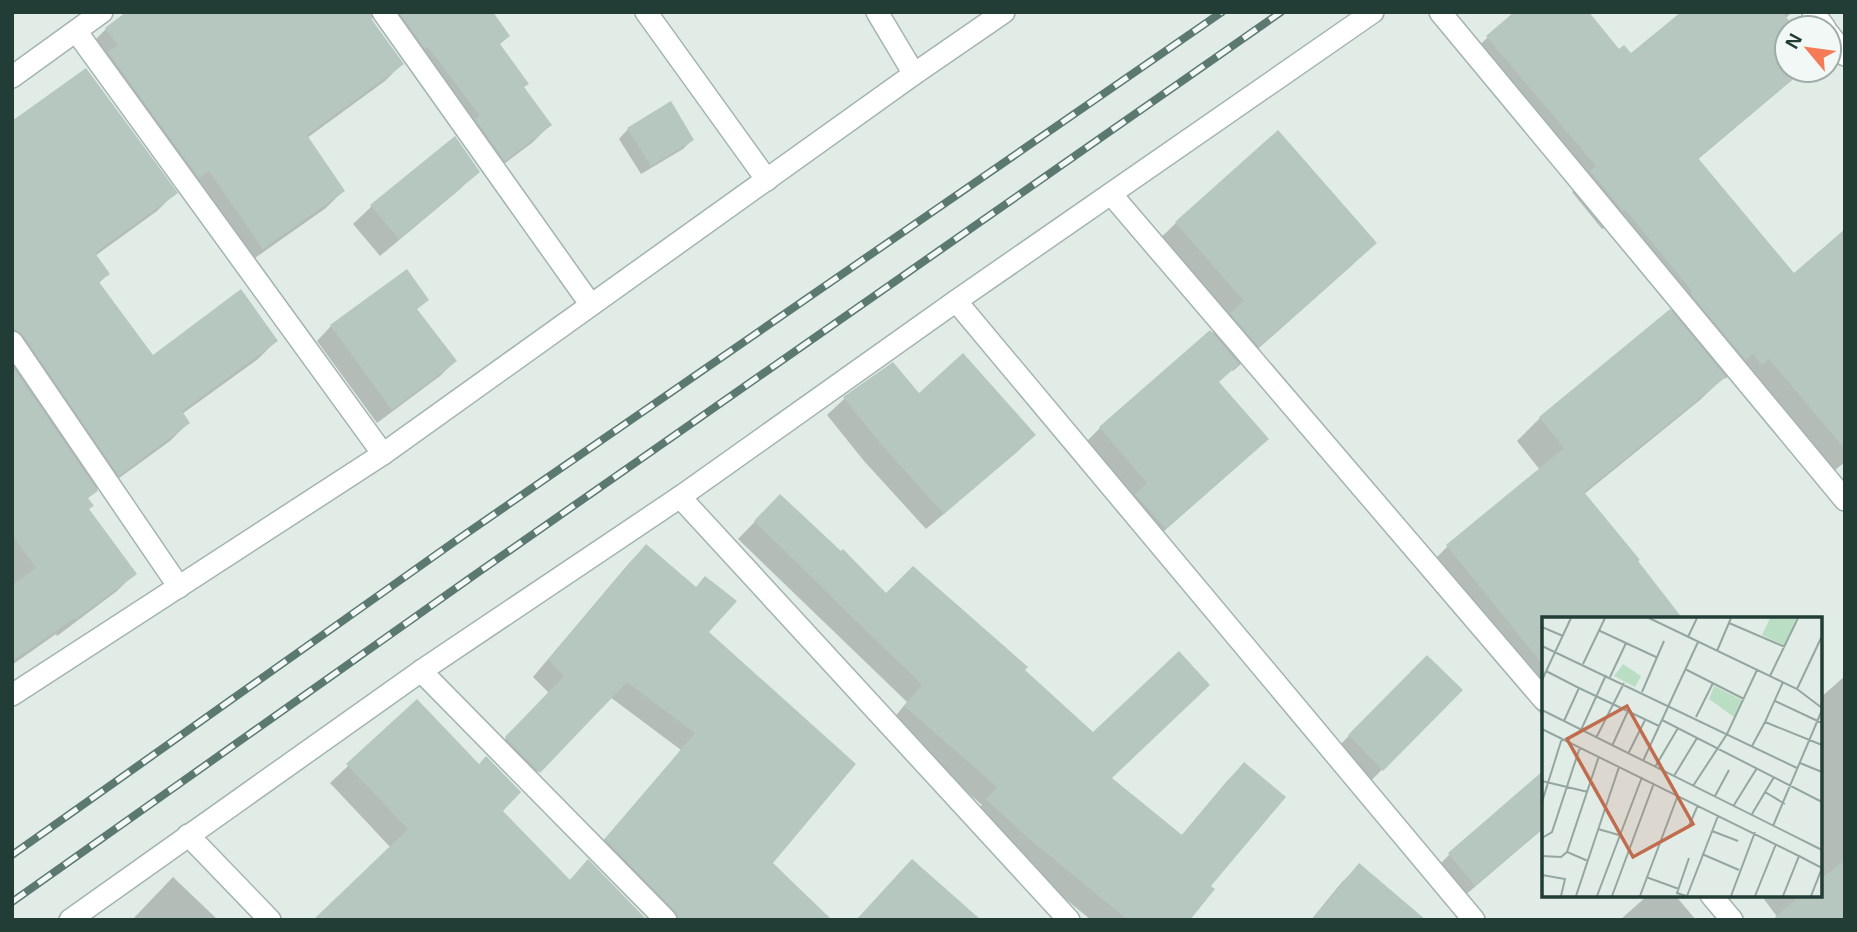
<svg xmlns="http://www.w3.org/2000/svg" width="1857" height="932" font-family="Arial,sans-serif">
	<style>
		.shadow { fill: #0003 }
		.building { fill: #b6c7c0 }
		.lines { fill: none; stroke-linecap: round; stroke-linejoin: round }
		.minor-casing { stroke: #a4b4ae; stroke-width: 24 }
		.minor { stroke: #fff; stroke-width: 21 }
		.rail-casing { stroke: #5b7971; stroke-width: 8 }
		.rail { stroke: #f2f8f5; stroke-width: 5; stroke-dasharray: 16; stroke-linecap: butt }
		.inset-road { fill: none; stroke: #94a6a0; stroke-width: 2 }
		.view { fill: #c06c4e; fill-opacity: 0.15; stroke: #c06c4e; stroke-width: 3.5 }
		.inset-edge { fill: none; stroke: #213d35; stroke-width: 3.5 }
	</style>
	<rect width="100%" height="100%" fill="#e1ece7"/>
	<g class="shadow">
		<path d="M129 12H491L508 36 499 45 522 88 550 125 533 142 488 176 376 21 367 14 402 64 385 81 307 138 343 191 326 208 245 265 89 46 106 29Z"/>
		<path d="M1517 12 1631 56 1684 12H1792L1785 19 1793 28H1787V70H1804L1697 160 1793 275 1845 241V462L1830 474 1733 373 1725 379 1724 377 1700 400 1583 495 1544 619V718L1424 570 1447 547 1540 470 1517 441 1540 418 1672 310 1604 228 1602 229 1572 192 1577 187 1467 57 1487 38Z"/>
		<path d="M12 123 175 193 157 211 95 256 108 274 98 284 152 357 276 341 258 359 182 414 188 423 170 441 100 492 98 488 87 499V510L135 573 117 591 57 636 56 634 12 665Z"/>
		<path d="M628 129 692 140 683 149 641 174 619 139Z"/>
		<path d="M1278 133 1375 243 1349 268 1233 371 1231 369 1217 383 1248 457 1147 546 1118 513 1129 502 1082 446 1100 428 1219 327 1150 248 1176 223Z"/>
		<path d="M478 171 459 190 380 256 353 224 372 206Z"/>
		<path d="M427 300 416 310 455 361 440 376 377 423 317 341 331 326Z"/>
		<path d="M893 364 918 395 1034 435 1017 452 926 529 864 461 827 415 844 399Z"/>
		<path d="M780 496 886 596 1023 670 1110 778 1181 836 1227 781 1244 764 1209 886 1188 920H1091L1011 854 971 817 982 805 889 724 907 702 738 539Z"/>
		<path d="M646 546 707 632 770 863 809 920H665L590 856 681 750 610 697 522 788 490 755 549 693 533 677 630 562Z"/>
		<path d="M1427 657 1460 690 1364 788 1330 755Z"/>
		<path d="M1845 676V920L1778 918 1761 895H1820V815L1822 814 1820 812V698Z"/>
		<path d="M417 701 501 811 569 881 588 862 645 920 391 848 330 783Z"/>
		<path d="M1544 773V828L1456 903 1431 873 1449 855Z"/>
		<path d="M1359 866 1393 920H1311L1342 882Z"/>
		<path d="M173 877 218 920H132Z"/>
		<path d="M1648 895H1675L1696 920H1620Z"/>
	</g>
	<g class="building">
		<path d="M126 12H370L372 20 404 64 307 135 345 191 263 249 209 171 199 178 108 52 118 45 105 28Z"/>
		<path d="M399 12H493L510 36 500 44 529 84 524 87 552 125 505 161 475 119 480 116 428 47 425 49Z"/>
		<path d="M1514 12H1589L1619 49 1624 45 1631 53 1681 12H1782L1795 28H1787V70H1804L1698 158 1794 273 1845 229V449L1769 359 1762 365 1753 354 1746 360 1690 293 1692 291 1625 209 1623 211 1590 171 1596 166 1486 36Z"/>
		<path d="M86 68 178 193 95 253 110 274 99 282 153 355 241 289 278 341 182 411 190 423 119 476 23 335 18 331 12 329V121Z"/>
		<path d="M671 101 694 140 651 166 627 128Z"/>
		<path d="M1278 130 1377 243 1259 347 1230 313 1244 301 1175 222Z"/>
		<path d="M455 136 480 172 399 239 370 205Z"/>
		<path d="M407 269 429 300 417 309 457 361 392 410 330 325Z"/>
		<path d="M1670 309 1726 377 1584 492 1640 560 1638 561 1683 619H1544V666L1446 545 1564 448 1539 417Z"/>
		<path d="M1210 330 1239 364 1219 382 1269 439 1166 529 1135 494 1147 483 1099 427Z"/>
		<path d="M963 353 1036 435 944 514 881 444 843 397 893 362 919 393Z"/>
		<path d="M12 366 98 491 88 498 94 506 89 509 137 574 76 619 75 618 12 661V585L36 568 12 535Z"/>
		<path d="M780 494 841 551 843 549 886 593 913 566 1028 667 1025 670 1093 732 1179 651 1210 685 1112 778 1182 835 1244 762 1286 797 1211 886 1215 889 1190 920H1128L1028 838 986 799 997 787 904 706 922 685 754 521Z"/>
		<path d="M646 544 696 587 705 576 737 601 709 632 856 764 773 863 832 920H679L675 911 605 839 695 733 627 682 540 773 505 737 564 676 548 660Z"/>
		<path d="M1427 655 1463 690 1383 771 1348 735Z"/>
		<path d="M417 699 479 764 486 756 521 792 503 811 570 880 588 859 647 920H313L408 829 346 764Z"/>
		<path d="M1544 770V827L1475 886 1448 853Z"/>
		<path d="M912 859 981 920H856Z"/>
		<path d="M1845 860V920H1772L1801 895H1820V880Z"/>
		<path d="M1359 863 1426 920H1312Z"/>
	</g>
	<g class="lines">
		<g class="minor-casing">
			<g id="minor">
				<path d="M383 12 591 305"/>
				<path d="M646 12 767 180"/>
				<path d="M877 12 914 74"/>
				<path d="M1440 12 1845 500"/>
				<path d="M1813 12 1825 28"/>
				<path d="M76 31 383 454"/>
				<path d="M1829 34 1845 55"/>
				<path d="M12 77 102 12"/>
				<path d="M1111 194 1544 700"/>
				<path d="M956 301 1474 920"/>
				<path d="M12 342 179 587"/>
				<path d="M680 497 1069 920"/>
				<path d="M421 671 666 920"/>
				<path d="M12 695 383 454 914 74 1004 12"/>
				<path d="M188 835 270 920"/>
				<path d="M1711 895 1732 920"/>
				<path d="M70 920 421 671 680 497 956 301 1373 12"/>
			</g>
		</g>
		<use href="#minor" class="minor"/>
		<g class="rail-casing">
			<g id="rail">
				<path d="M12 855 454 542 1222 12"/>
				<path d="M12 902 473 576 1281 12"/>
			</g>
		</g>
		<use href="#rail" class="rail"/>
	</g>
	<g transform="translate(1542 617)">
		<rect width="280" height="280" fill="#e1ece7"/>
		<path d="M228 1H254L243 29 220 18ZM81 47 99 59 93 70 72 59ZM172 69 200 83 192 100 167 82Z" fill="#b9dec3"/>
		<path class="inset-road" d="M107 1 255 72 280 91M187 6 243 30M0 10 21 19M56 13 114 40M146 20 155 1M0 29 255 151M175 34 189 1M41 47 63 1M143 52 202 82M4 54 37 71 22 104M228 59 256 1M68 60 84 26M0 63 29 1M241 65 223 105 280 128M37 71 117 109M255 72 280 19M100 75 122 24M233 84 280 106M0 93 280 233M154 100 171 66M120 103 280 185M0 112 257 239 241 279M39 113 64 58M54 121 82 66M70 129 86 94M210 129 223 105M86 137 103 103M101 144 156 25M258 146 280 155M113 150 136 111M132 159 155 121M0 164 46 175M151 169 185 117 215 53M223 175 243 187M173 179 187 153M0 185 20 121M192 188 215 151M210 197 232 160M231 209 280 93M146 211 156 188M56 212 77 218M170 214 196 224M0 221 10 215 38 130M160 237 197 253M0 239 19 240 25 235M257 239 280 251 269 279M46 244 25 235 57 139M0 258 23 262 19 279M104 260 137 272M34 279 77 150M55 279 100 160M70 279 112 166M98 279 136 178M144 279 135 276 147 241M145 279 176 199M189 279 213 215M213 279 234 227"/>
		<path class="view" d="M85 89 151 207 91 240 25 122Z"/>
		<rect width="280" height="280" class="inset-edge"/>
	</g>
	<rect width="1857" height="932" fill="none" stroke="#213d35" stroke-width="28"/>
	<g transform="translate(1808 49) rotate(299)"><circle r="33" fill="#f2f8f5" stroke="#9eada8" stroke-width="2"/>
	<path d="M0-5L12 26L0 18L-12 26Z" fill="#f57b56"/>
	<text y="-10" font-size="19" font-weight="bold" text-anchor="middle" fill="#213d35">N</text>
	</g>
</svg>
